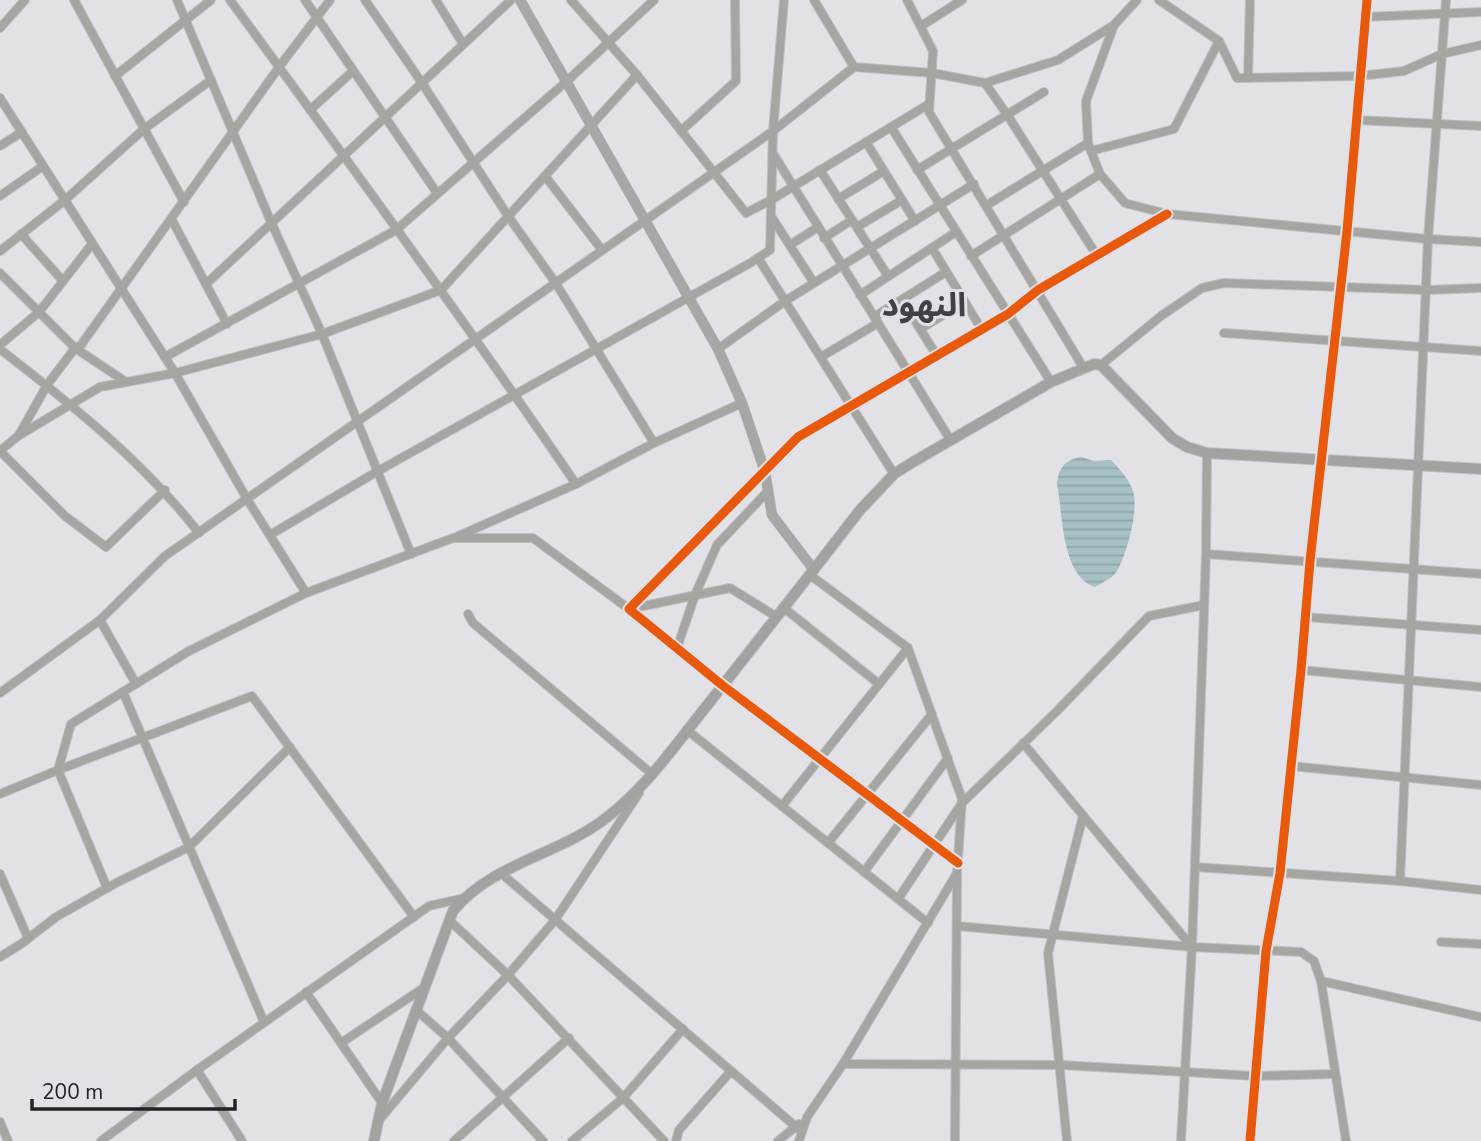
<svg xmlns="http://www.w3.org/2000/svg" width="1481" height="1141" font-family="'Nunito Sans','Noto Sans Arabic',sans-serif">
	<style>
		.water { fill: url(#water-rules) }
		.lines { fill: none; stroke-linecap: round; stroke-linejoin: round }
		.minor-casing { stroke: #c0c0c3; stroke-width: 10 }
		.major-casing { stroke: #c0c0c3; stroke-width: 11 }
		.highway-casing { stroke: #c0c0c3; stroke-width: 12 }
		.minor { stroke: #a5a5a2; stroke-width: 8 }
		.major { stroke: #a7a7a5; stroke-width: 10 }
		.highway { stroke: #a2a2a0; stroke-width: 10 }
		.cycleway-casing { stroke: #e1e0e8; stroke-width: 13 }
		.cycleway { stroke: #e8590c; stroke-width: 9 }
		.labels { text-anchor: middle; stroke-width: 6; stroke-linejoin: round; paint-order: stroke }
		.town-label { font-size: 33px; font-weight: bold; fill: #414047; stroke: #e1e0e8 }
	</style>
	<defs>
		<pattern id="water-rules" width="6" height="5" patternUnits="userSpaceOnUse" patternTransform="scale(1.75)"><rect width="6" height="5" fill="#a6c0c6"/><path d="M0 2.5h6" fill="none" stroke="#8fa5aa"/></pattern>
	</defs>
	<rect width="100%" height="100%" fill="#e2e2e6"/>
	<path class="water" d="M1081 457 1094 461 1111 460C1119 468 1130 481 1133 491 1139 509 1127 554 1117 571 1112 579 1103 582 1095 587 1061 576 1063 514 1057 484 1059 467 1065 460 1081 457Z"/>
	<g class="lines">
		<g class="minor-casing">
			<g id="minor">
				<path d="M74 0 184 202"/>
				<path d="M177 0 271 222 322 334 411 554"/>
				<path d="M230 0C347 160 464 320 576 484"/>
				<path d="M305 0 437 193"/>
				<path d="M365 0 422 83 508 216 555 282 654 443"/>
				<path d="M436 0 463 44"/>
				<path d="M571 0 637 75 746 213 771 200 929 104"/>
				<path d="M814 0 854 67 932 73 985 83 1058 60 1114 25 1137 0"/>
				<path d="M907 0 933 51 929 112 1083 367"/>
				<path d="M1159 0 1219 41 1237 78 1360 76 1404 71 1442 54 1481 45"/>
				<path d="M1365 17 1481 12"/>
				<path d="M1114 25 1086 101 1088 143 1100 174 1125 203 1167 214 1428 239 1481 242"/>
				<path d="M921 26 962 0"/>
				<path d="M0 28 25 0"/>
				<path d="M115 76 211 0"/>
				<path d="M1248 78 1250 0"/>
				<path d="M985 83 1008 116 1097 256"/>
				<path d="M0 98 175 373 247 499 306 593"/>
				<path d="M310 110 353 71"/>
				<path d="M1356 120 1481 126"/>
				<path d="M891 127 1051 382"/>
				<path d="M681 131 736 81 735 0"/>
				<path d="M866 142 915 221"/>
				<path d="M0 146 22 132"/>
				<path d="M1091 151 1174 129 1219 41"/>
				<path d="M774 155 951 441"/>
				<path d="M820 170 888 276"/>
				<path d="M917 170 1044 92"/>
				<path d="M545 176 602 250"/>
				<path d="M0 196 43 166"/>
				<path d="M838 199 884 171"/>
				<path d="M987 205 1088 143"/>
				<path d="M771 216 814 283"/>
				<path d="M172 220 227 324"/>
				<path d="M857 227 902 200"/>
				<path d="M21 234 63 281"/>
				<path d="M824 238 852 220"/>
				<path d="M790 245 818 227"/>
				<path d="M932 248 982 330"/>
				<path d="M0 251 65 200 144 129 211 80"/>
				<path d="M971 256 1100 174"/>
				<path d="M758 258 894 474"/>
				<path d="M0 273 75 348 126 382"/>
				<path d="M206 284 511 0"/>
				<path d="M860 295 956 232"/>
				<path d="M902 300 937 356"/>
				<path d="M874 317 946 272"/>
				<path d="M920 329 965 302"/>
				<path d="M1224 333 1481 351"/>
				<path d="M0 345 39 312 92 244"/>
				<path d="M0 349C73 406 141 459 199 533"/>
				<path d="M718 349 785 301 974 184"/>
				<path d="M165 357 396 230 567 81 654 0"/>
				<path d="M821 357 878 323"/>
				<path d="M1101 365 1161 316 1202 288 1224 283 1426 290 1481 288"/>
				<path d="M19 435 47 385 75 348 81 345 279 67 330 0"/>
				<path d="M0 451 18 436 100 387 175 373 322 334 441 290 637 75"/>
				<path d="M0 451 65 516 106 547 165 490"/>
				<path d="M270 535 378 471 752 262 770 250 773 131 784 0"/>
				<path d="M456 537 576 484 654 443 742 403"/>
				<path d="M1206 554 1481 574"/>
				<path d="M784 608 879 684"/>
				<path d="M468 614 473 623 652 774"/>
				<path d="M1305 617 1481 630"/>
				<path d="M100 620 136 684"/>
				<path d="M677 648 695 595 717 545 768 491"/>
				<path d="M1301 670 1481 687"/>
				<path d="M123 692 264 1022"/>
				<path d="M0 693 100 620 165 556 773 131 854 67"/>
				<path d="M687 730 928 923"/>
				<path d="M1023 743 1192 947 1301 952 1314 961 1321 981 1346 1141"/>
				<path d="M1291 766 1481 785"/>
				<path d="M0 794 58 770 71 724 189 651 306 593 453 538H533L629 609 730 588 777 617"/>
				<path d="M782 806 908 648"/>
				<path d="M828 843 932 714"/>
				<path d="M958 863 722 685 629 609 798 437 1008 314 1038 290 1167 214"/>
				<path d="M1195 867 1400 881 1481 890"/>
				<path d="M864 872 948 758"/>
				<path d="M0 874 28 938"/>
				<path d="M502 874 802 1132"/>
				<path d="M1400 881 1428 239 1446 0"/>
				<path d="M107 888 58 770 252 696 414 917"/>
				<path d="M898 899 962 803 1057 711 1149 616 1204 605"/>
				<path d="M449 920 508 975 664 1141"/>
				<path d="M957 926 1192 947"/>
				<path d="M1441 942 1481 944"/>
				<path d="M0 957 21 944 56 917 116 883 189 847 290 747"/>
				<path d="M1321 981 1481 1017"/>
				<path d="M306 992 382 1103"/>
				<path d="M416 1010 448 1038 543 1141"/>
				<path d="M341 1043 425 987"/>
				<path d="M843 1064 1061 1065 1255 1076 1335 1074"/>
				<path d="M197 1070 242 1141"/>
				<path d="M380 1119 448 1038 508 975 555 920 639 793"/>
				<path d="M0 1122 8 1141"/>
				<path d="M101 1141 197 1070 429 906 464 898"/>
				<path d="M454 1141 569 1038"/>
				<path d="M572 1141 623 1098 683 1029"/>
				<path d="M676 1141 679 1130 731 1071"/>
				<path d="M778 1141 799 1124"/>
				<path d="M799 1141 807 1117 843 1064 957 873 962 799 908 648 810 575"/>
				<path d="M955 1141 957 876"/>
				<path d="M1067 1141 1048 953 1083 816"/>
				<path d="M1181 1141 1192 947 1206 554 1207 453"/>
				<path d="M1250 1141 1266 951 1280 873 1301 670 1310 561 1347 231 1367 0"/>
			</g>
		</g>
		<g class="major-casing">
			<path id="major" d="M520 0 718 349 742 403 765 472 772 515 814 570"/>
		</g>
		<g class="highway-casing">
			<path id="highway" d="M374 1141 382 1103 453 911C490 865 556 855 602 821 645 790 676 744 709 703 759 639 810 575 860 510L894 474 913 462 1051 382 1094 364 1101 365 1172 438 1187 447 1207 453 1481 469"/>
		</g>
		<use href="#minor" class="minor"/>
		<use href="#major" class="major"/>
		<use href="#highway" class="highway"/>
		<g class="cycleway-casing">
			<g id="cycleway">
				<path d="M958 863 722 685 629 609 798 437 1008 314 1038 290 1167 214"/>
				<path d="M1250 1141 1266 951 1280 873 1301 670 1310 561 1347 231 1367 0"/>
			</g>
		</g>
		<use href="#cycleway" class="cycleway"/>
	</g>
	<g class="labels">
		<g class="town-label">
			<text x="924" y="316">النهود</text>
		</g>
	</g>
	<path d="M32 1099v10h203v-10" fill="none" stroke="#232326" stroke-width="3.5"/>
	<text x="42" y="1099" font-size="21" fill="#232326" stroke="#e1e0e8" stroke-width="5" paint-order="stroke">200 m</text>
</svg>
